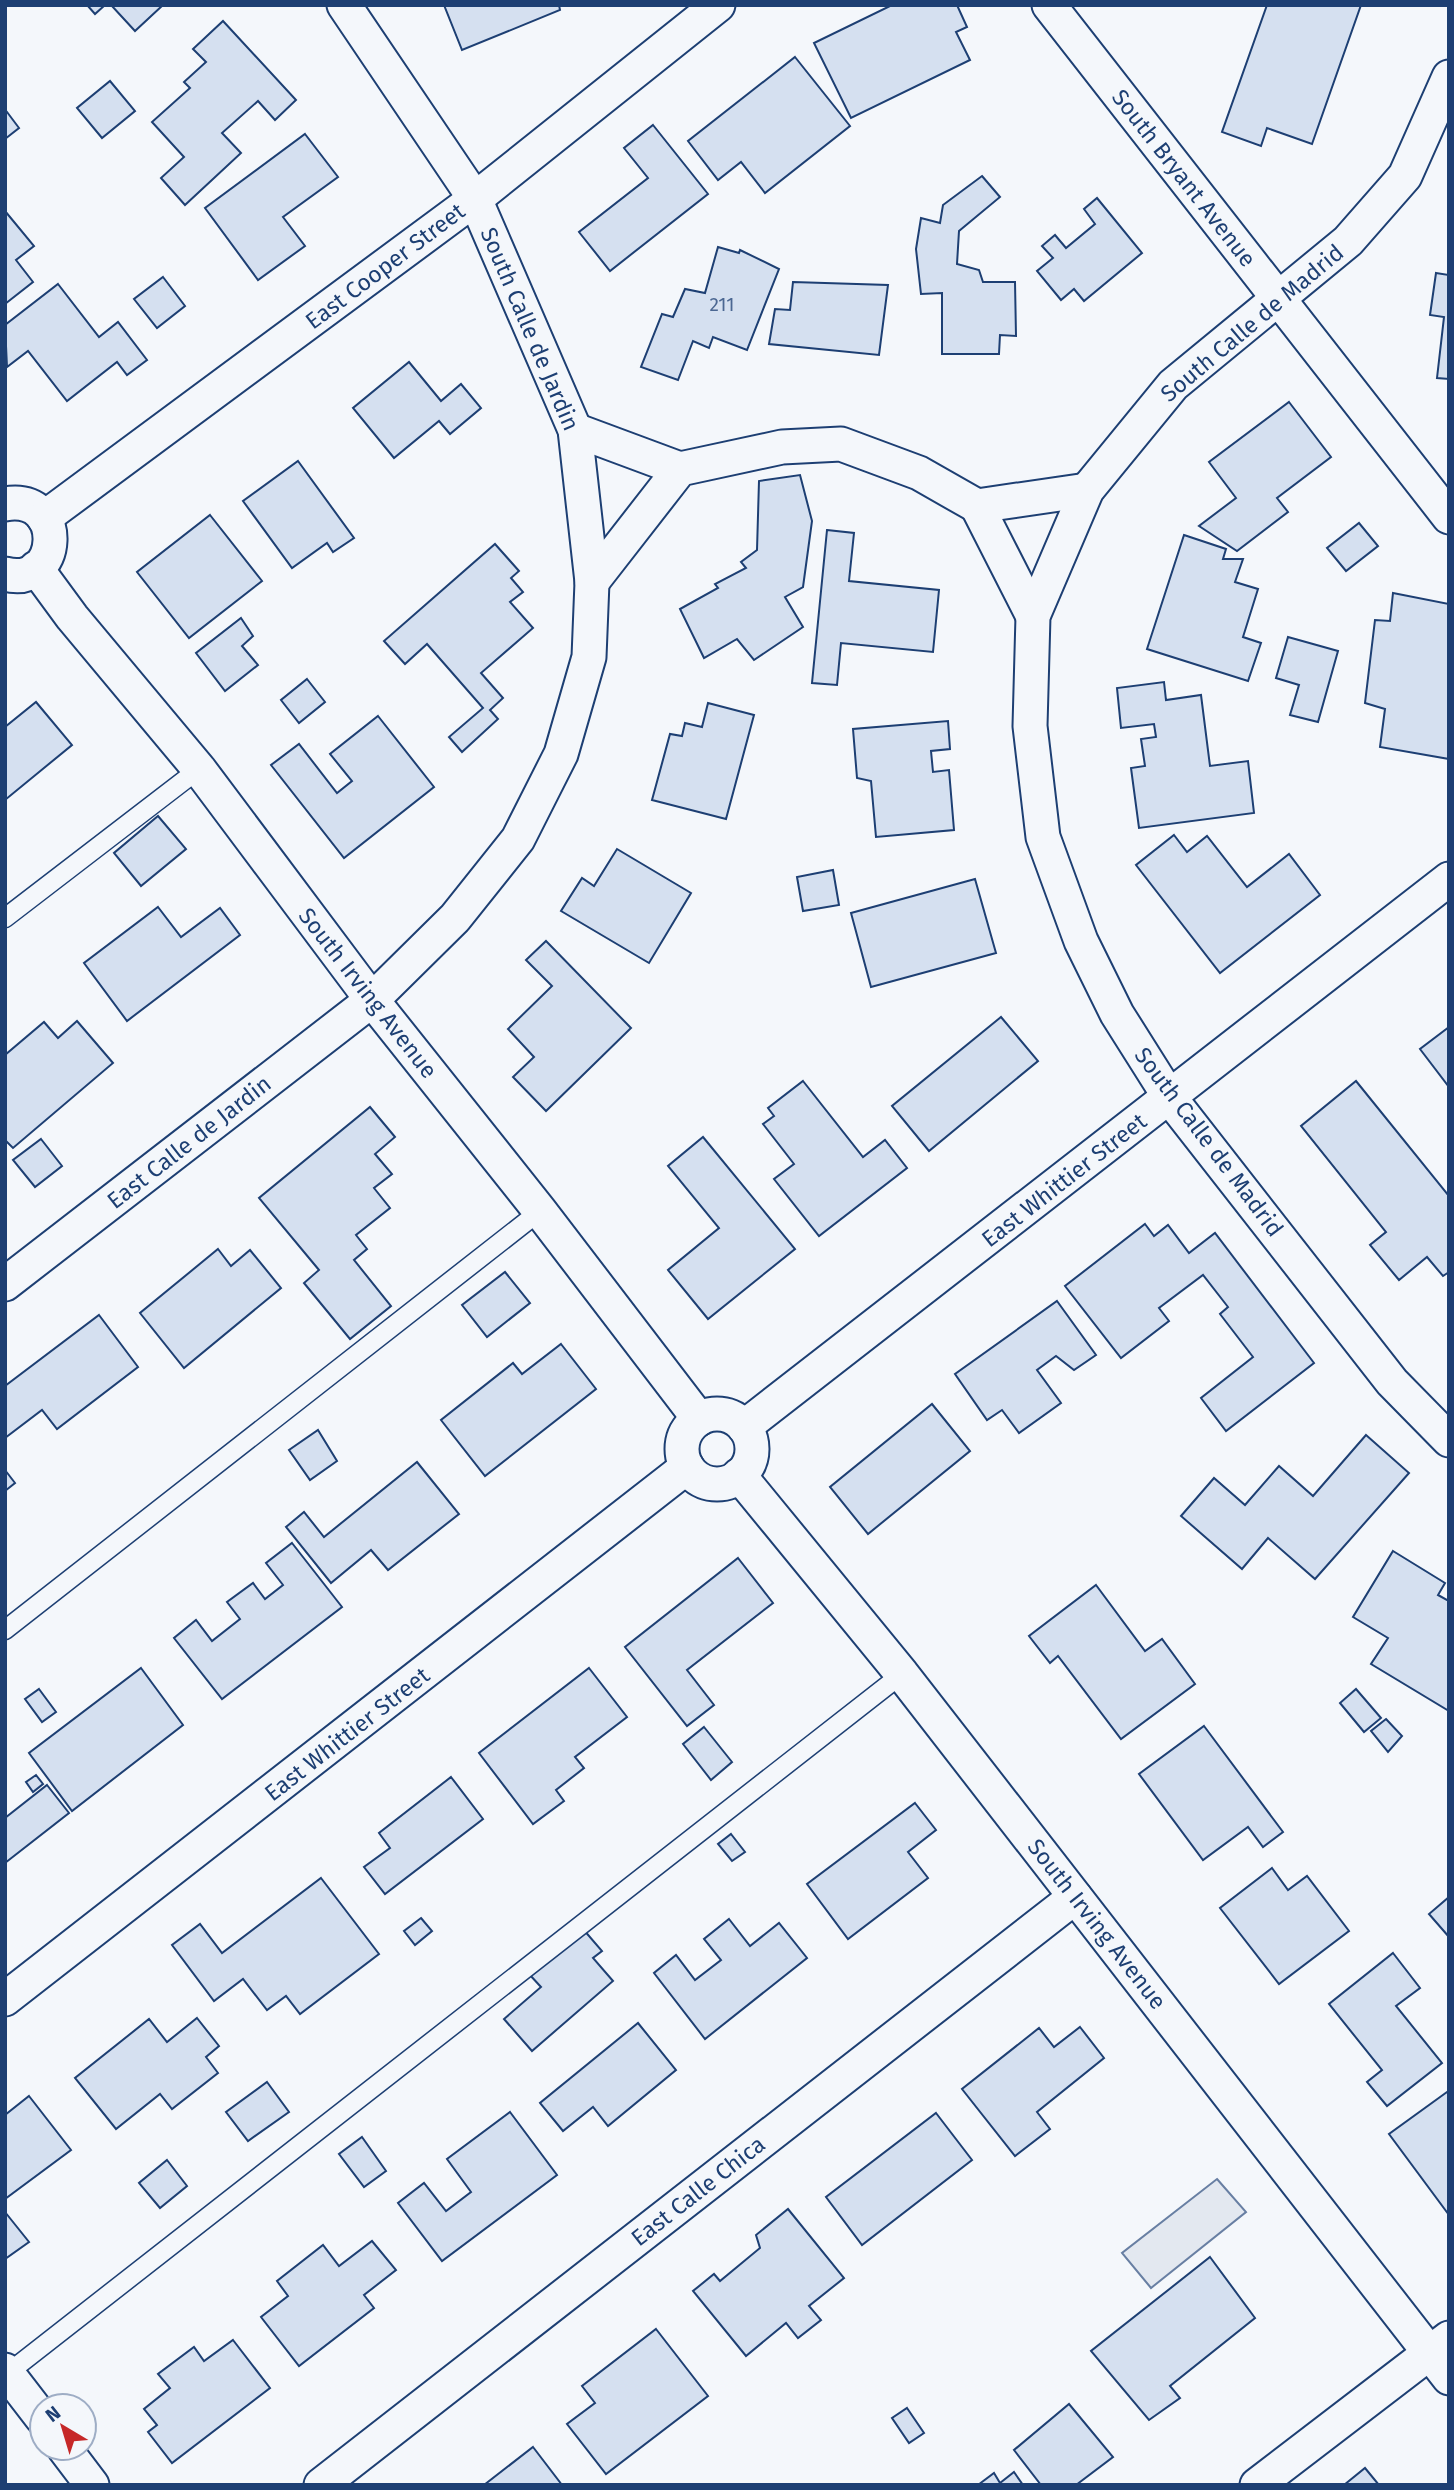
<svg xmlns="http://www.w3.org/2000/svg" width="1454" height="2490" font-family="'Fira Sans',sans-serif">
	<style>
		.parking { fill: #e3e8f0; stroke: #687fa3; stroke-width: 2 }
		.building { fill: #d5e0f0; stroke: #1d3f73; stroke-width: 2 }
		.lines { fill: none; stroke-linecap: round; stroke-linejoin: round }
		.service-casing { stroke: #1d3f73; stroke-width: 21 }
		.minor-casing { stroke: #1d3f73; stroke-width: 37 }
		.service { stroke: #f4f7fb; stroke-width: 18 }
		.minor { stroke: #f4f7fb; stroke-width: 33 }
		.labels { text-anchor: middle; stroke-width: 5; stroke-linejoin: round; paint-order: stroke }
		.number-label { font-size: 19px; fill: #4b6792 }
		.street-label { font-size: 23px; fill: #1d3f73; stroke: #f4f7fb }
	</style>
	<rect width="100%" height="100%" fill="#f4f7fb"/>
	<path class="parking" d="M1217 2179 1246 2212 1151 2288 1122 2253Z"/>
	<g class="building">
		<path d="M87 5H105L95 14Z"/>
		<path d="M111 5H163L135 31Z"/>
		<path d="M444 5H559L560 10 462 50Z"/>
		<path d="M892 5H957L967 27 956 32 970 60 851 118 814 43Z"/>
		<path d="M1267 5H1361L1312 144 1267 128 1261 146 1222 132Z"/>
		<path d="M223 21 296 100 275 120 258 101 222 133 241 153 185 205 161 178 184 157 152 122 190 88 184 82 206 62 193 49Z"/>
		<path d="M795 57 850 126 765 193 741 162 718 180 688 141Z"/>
		<path d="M110 81 135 111 102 138 77 108Z"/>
		<path d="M7 112 19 128 5 139V113Z"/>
		<path d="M653 125 708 194 610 271 579 232 648 178 624 148Z"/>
		<path d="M305 134 338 177 283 217 305 246 258 280 205 208Z"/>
		<path d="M982 176 1000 197 959 231 957 264 979 270 983 282H1015L1016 336 1000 335 999 354H942V293L921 294 916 249 921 218 940 223 943 205Z"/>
		<path d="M1097 198 1142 253 1084 301 1074 289 1061 300 1037 271 1053 258 1042 246 1055 235 1066 248 1095 224 1084 209Z"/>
		<path d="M5 211 34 246 16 260 33 282 5 304Z"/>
		<path d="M718 247 739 253 740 250 779 269 747 350 713 337 709 348 693 341 678 380 641 367 662 314 673 317 685 289 705 293Z"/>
		<path d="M1436 273 1449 275V379L1437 378 1444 317 1430 315Z"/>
		<path d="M163 277 185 306 157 328 134 299Z"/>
		<path d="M793 282 888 285 879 355 769 344 775 309 790 310Z"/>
		<path d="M58 284 99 337 118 322 147 360 127 375 117 362 67 401 28 351 7 367 5 325Z"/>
		<path d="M409 362 441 401 461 384 481 408 450 434 439 421 394 458 353 408Z"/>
		<path d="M1289 402 1331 457 1277 498 1288 512 1237 551 1199 526 1236 498 1209 462Z"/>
		<path d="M298 461 354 538 333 552 327 543 292 568 243 501Z"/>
		<path d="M800 475 812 521 803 587 785 597 803 627 754 660 737 639 704 658 680 609 718 588 715 584 746 568 741 562 757 550 759 481Z"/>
		<path d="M210 515 262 581 189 638 137 572Z"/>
		<path d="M1359 523 1378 546 1346 571 1327 548Z"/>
		<path d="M827 530 854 533 849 581 939 590 933 652 841 643 837 685 812 683Z"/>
		<path d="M1184 535 1226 549 1223 559H1243L1235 582 1258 589 1243 637 1261 643 1248 681 1147 649Z"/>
		<path d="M495 544 519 571 511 578 523 592 510 602 533 628 481 673 503 698 490 710 498 719 462 752 449 737 483 708 427 644 405 664 384 641Z"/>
		<path d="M1393 593 1449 604V759L1380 747 1385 709 1365 703 1375 620 1390 621Z"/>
		<path d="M241 618 253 636 242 646 258 665 225 691 196 653Z"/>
		<path d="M1288 637 1338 651 1318 722 1290 715 1299 685 1276 678Z"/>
		<path d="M307 679 325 702 299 723 281 700Z"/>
		<path d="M1164 682 1166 700 1201 695 1210 766 1248 761 1254 813 1139 828 1131 768 1145 766 1141 739 1156 737 1154 724 1121 728 1117 688Z"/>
		<path d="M36 702 72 745 5 800V727Z"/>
		<path d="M708 703 754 715 726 819 652 800 670 734 682 736 685 723 702 727Z"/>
		<path d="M378 716 434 787 344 858 271 765 299 744 337 793 352 781 330 754Z"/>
		<path d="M948 721 950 749 931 751 933 772 949 770 954 830 876 837 871 781 857 778 853 729Z"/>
		<path d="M158 816 186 849 141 886 114 853Z"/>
		<path d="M1174 835 1187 852 1207 836 1247 887 1289 854 1320 895 1220 973 1136 865Z"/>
		<path d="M617 849 691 893 649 963 561 911 582 878 594 886Z"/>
		<path d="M833 870 839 905 803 911 797 877Z"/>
		<path d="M975 879 996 953 871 987 851 913Z"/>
		<path d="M158 907 181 937 220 908 240 935 127 1021 84 963Z"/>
		<path d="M546 941 631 1028 546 1111 513 1077 534 1057 508 1029 552 986 526 960Z"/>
		<path d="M1001 1017 1038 1061 929 1151 892 1106Z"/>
		<path d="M77 1021 113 1063 13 1148 5 1140V1055L44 1022 58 1038Z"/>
		<path d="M1449 1027V1087L1420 1049Z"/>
		<path d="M803 1081 863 1157 885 1140 907 1168 819 1236 774 1179 794 1164 763 1124 774 1116 768 1108Z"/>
		<path d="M1356 1081 1449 1196V1272L1443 1276 1427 1257 1399 1280 1370 1245 1386 1232 1301 1126Z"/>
		<path d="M370 1107 395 1137 375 1154 392 1174 374 1188 390 1208 356 1235 367 1249 354 1260 391 1306 350 1339 304 1283 319 1270 259 1198Z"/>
		<path d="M703 1137 795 1249 708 1319 668 1270 719 1228 668 1166Z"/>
		<path d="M41 1139 62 1166 35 1187 13 1160Z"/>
		<path d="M1145 1224 1154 1236 1168 1225 1189 1253 1215 1233 1314 1363 1226 1431 1201 1398 1253 1357 1220 1314 1228 1307 1203 1275 1159 1308 1169 1321 1121 1358 1065 1286Z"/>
		<path d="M218 1249 231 1266 250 1250 281 1288 184 1368 140 1313Z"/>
		<path d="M505 1272 530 1303 487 1337 462 1305Z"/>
		<path d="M1057 1301 1096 1355 1074 1370 1056 1356 1037 1370 1061 1403 1019 1433 1002 1410 987 1420 955 1374Z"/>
		<path d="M99 1315 138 1367 57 1429 42 1410 5 1438V1386Z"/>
		<path d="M561 1344 596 1389 485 1476 441 1420 513 1363 522 1374Z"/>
		<path d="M932 1404 970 1451 868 1534 830 1487Z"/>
		<path d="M318 1430 337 1461 310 1480 289 1450Z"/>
		<path d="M1366 1435 1409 1473 1315 1579 1268 1538 1242 1569 1181 1516 1214 1478 1245 1505 1279 1466 1313 1496Z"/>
		<path d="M417 1462 459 1514 388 1570 371 1550 331 1583 286 1527 304 1512 324 1537Z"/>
		<path d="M5 1470 15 1483 5 1491Z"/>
		<path d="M292 1543 342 1607 222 1699 174 1638 196 1620 212 1641 240 1619 227 1602 253 1583 265 1599 283 1585 266 1563Z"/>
		<path d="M1393 1551 1445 1583 1438 1595 1449 1601V1711L1371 1664 1388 1638 1353 1617Z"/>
		<path d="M738 1558 773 1603 687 1670 714 1705 687 1726 625 1647Z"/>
		<path d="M1096 1585 1145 1651 1162 1639 1195 1684 1121 1739 1058 1656 1050 1663 1029 1636Z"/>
		<path d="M141 1668 183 1725 72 1811 29 1753Z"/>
		<path d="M589 1668 627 1717 575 1757 584 1768 556 1790 564 1801 533 1824 479 1753Z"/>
		<path d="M39 1689 56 1712 42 1722 25 1699Z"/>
		<path d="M1356 1689 1381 1718 1364 1732 1340 1703Z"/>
		<path d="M1386 1719 1402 1736 1388 1752 1371 1731Z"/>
		<path d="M1204 1726 1283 1832 1263 1847 1248 1827 1203 1860 1139 1774Z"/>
		<path d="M704 1727 732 1762 711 1780 683 1744Z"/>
		<path d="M36 1775 43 1784 33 1792 26 1782Z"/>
		<path d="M451 1777 483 1819 385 1894 364 1867 390 1848 379 1833Z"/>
		<path d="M47 1785 69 1813 5 1863V1818Z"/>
		<path d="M915 1803 936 1830 908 1852 928 1878 848 1939 807 1884Z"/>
		<path d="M731 1834 745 1852 732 1861 718 1844Z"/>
		<path d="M1272 1868 1288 1890 1307 1876 1349 1931 1279 1984 1220 1908Z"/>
		<path d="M321 1878 379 1954 300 2014 286 1996 267 2010 243 1979 214 2001 172 1945 200 1924 222 1953Z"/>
		<path d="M1449 1897V1937L1429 1914Z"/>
		<path d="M421 1918 432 1931 415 1945 404 1931Z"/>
		<path d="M729 1919 750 1946 779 1923 807 1958 705 2039 654 1973 676 1955 695 1980 721 1960 704 1939Z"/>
		<path d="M583 1929 602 1951 593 1958 613 1981 532 2051 504 2019 541 1987 529 1974Z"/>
		<path d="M1393 1953 1420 1988 1396 2006 1442 2063 1387 2106 1367 2082 1382 2070 1329 2004Z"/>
		<path d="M197 2018 219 2046 206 2057 218 2073 172 2109 160 2094 116 2129 75 2078 149 2019 167 2042Z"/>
		<path d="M638 2023 676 2070 608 2126 593 2107 563 2131 540 2103Z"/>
		<path d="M1080 2027 1104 2058 1037 2112 1050 2129 1015 2156 962 2089 1039 2028 1054 2047Z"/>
		<path d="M267 2082 289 2112 248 2141 226 2112Z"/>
		<path d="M1447 2092 1449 2094V2215L1389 2134Z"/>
		<path d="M29 2096 71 2150 5 2199V2115Z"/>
		<path d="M510 2112 557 2175 442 2261 398 2203 424 2183 446 2211 471 2192 447 2159Z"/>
		<path d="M936 2113 972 2160 862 2245 826 2197Z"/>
		<path d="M362 2137 386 2171 364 2187 339 2154Z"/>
		<path d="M167 2160 187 2186 160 2208 139 2183Z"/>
		<path d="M788 2209 844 2278 809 2306 821 2320 798 2338 786 2323 746 2356 693 2291 714 2274 720 2281 760 2248 756 2235Z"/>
		<path d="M5 2212 29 2242 5 2259Z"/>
		<path d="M372 2241 396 2270 364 2295 374 2308 299 2366 261 2317 288 2296 277 2281 323 2245 339 2266Z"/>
		<path d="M1210 2257 1255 2318 1170 2386 1180 2398 1149 2420 1091 2351Z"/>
		<path d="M656 2329 708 2396 606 2474 567 2424 595 2403 582 2386Z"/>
		<path d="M233 2340 270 2388 172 2463 148 2432 157 2425 144 2409 170 2388 158 2374 194 2347 204 2361Z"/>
		<path d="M1069 2404 1113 2457 1076 2485H1041L1014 2450Z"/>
		<path d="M907 2408 924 2433 909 2443 892 2418Z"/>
		<path d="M533 2447 562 2485H484Z"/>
		<path d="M1365 2468 1379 2485H1344Z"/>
		<path d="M1014 2472 1023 2485H978L994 2473 1000 2483Z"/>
	</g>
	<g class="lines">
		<g class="service-casing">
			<g id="service">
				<path d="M5 918 199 769"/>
				<path d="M5 1630 540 1211"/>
				<path d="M8 2373 902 1674"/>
			</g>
		</g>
		<g class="minor-casing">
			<g id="minor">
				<path d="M1049 5 1449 517"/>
				<path d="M1449 77 1405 176 1348 241 1173 385 1087 490 1033 616 1030 726 1043 837 1081 941 1117 1014 1170 1098 1392 1382 1449 1440"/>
				<path d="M575 430 680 469"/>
				<path d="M5 504C68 493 62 589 5 574"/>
				<path d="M977 506 1033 616"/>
				<path d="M44 518 475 199 718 5"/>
				<path d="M36 568 72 617 199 769 372 1000 540 1211 699 1419"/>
				<path d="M592 582 680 469 782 447 841 444 919 473 977 506 1087 490"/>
				<path d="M5 1284 372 1000 455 918 518 839 561 754 589 657 592 582 575 430 475 199 344 5"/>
				<circle cx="717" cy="1449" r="35"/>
				<path d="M744 1427 1449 879"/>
				<path d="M739 1475 902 1674 1449 2378"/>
				<path d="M5 1999 687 1467"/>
				<path d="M5 2370 42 2418"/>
				<path d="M64 2448 92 2485"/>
				<path d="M321 2485 1075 1897"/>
				<path d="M1257 2485 1449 2338"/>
			</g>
		</g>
		<use href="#service" class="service"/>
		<use href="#minor" class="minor"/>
	</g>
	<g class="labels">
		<g class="number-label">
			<text x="722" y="311">211</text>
		</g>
		<g class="street-label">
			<text transform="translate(1184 178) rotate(52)" y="8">South Bryant Avenue</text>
			<text transform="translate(385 266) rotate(-37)" y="8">East Cooper Street</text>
			<text transform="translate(1252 323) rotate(-40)" y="8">South Calle de Madrid</text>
			<text transform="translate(530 329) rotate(67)" y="8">South Calle de Jardin</text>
			<text transform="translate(368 993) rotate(52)" y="8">South Irving Avenue</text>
			<text transform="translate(189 1142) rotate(-38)" y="8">East Calle de Jardin</text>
			<text transform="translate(1209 1142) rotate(53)" y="8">South Calle de Madrid</text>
			<text transform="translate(1064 1180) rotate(-38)" y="8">East Whittier Street</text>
			<text transform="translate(347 1734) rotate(-38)" y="8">East Whittier Street</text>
			<text transform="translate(1097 1924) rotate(52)" y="8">South Irving Avenue</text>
			<text transform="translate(698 2191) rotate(-38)" y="8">East Calle Chica</text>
		</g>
	</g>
	<rect width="1454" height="2490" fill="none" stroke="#1d3f73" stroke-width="14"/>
	<g transform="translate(63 2427) rotate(322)"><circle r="33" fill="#f4f7fb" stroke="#9eadc5" stroke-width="2"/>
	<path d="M0-5L12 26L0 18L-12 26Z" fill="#c62828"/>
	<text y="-10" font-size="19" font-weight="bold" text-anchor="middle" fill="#1d3f73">N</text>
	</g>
</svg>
